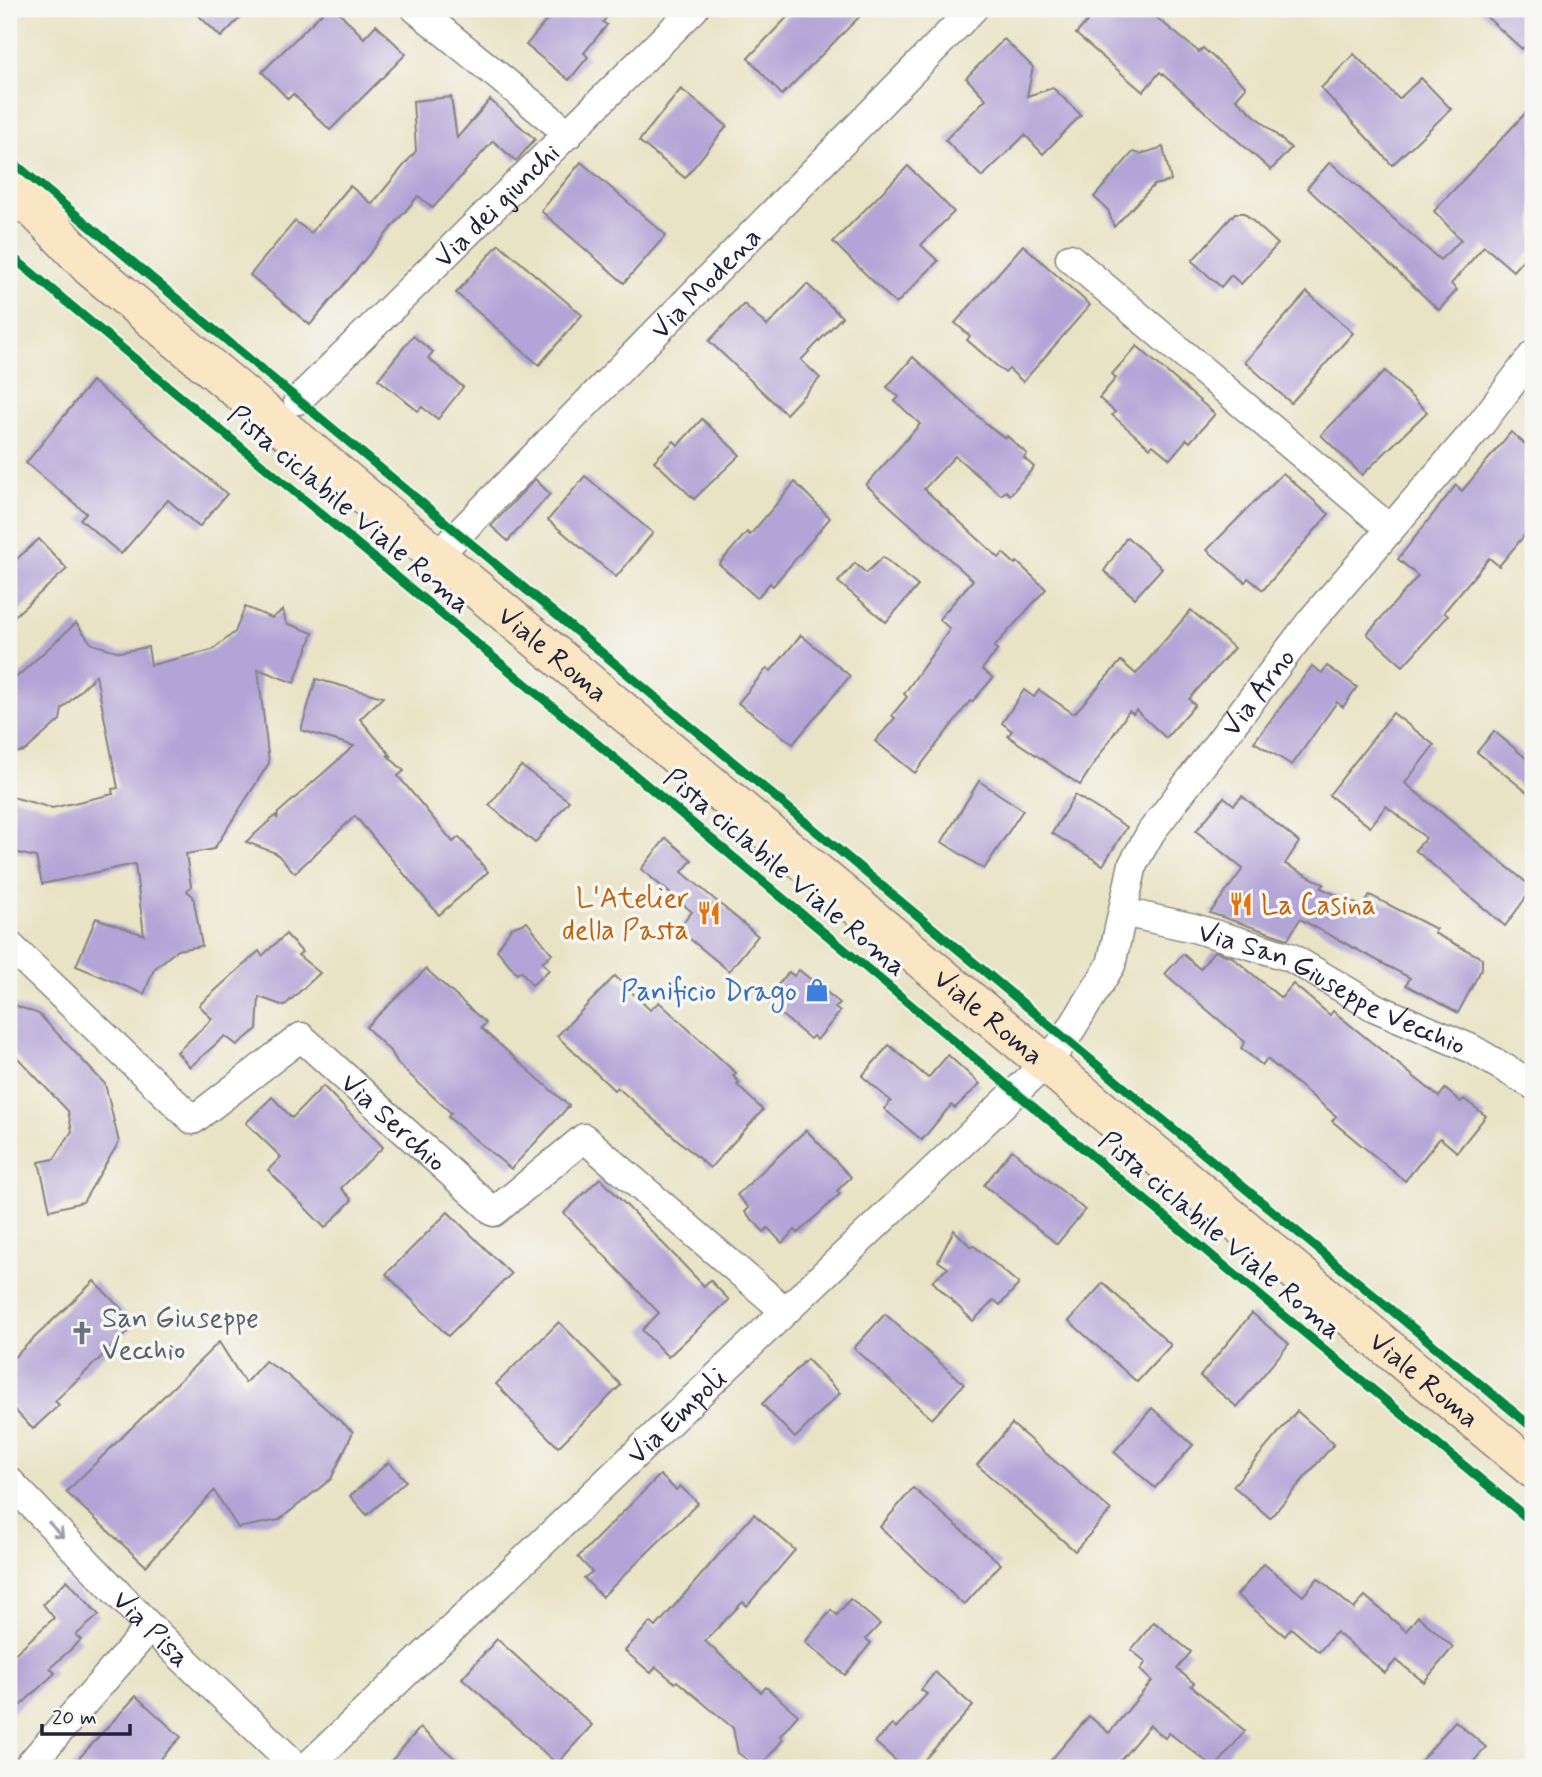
<svg xmlns="http://www.w3.org/2000/svg" width="1542" height="1777" font-family="Mynerve,sans-serif">
	<style>
		.building { fill: #b2a4d6 }
		.lines { fill: none; stroke-linecap: round; stroke-linejoin: round }
		.minor-casing { stroke: #868280; stroke-width: 31 }
		.secondary-casing { stroke: #868280; stroke-width: 41 }
		.minor { stroke: #fff; stroke-width: 28 }
		.secondary { stroke: #fbe6c4; stroke-width: 38 }
		.cycleway-casing { stroke: #f6f6f2; stroke-width: 13 }
		.cycleway { stroke: #00873e; stroke-width: 9 }
		.oneway { stroke: #9c9ca7 }
		.labels { text-anchor: middle; stroke-width: 7; stroke-linejoin: round; paint-order: stroke }
		.street-label { font-size: 28px; fill: #22223b; stroke: #f6f6f2 }
		.food-label { font-size: 28px; fill: #c56008; stroke: #f6f6f2; text-anchor: end }
		.shop-label { font-size: 28px; fill: #366cbe; stroke: #f6f6f2; text-anchor: end }
		.worship-label { font-size: 28px; fill: #5b616d; stroke: #f6f6f2; text-anchor: start }
	</style>
	<rect width="100%" height="100%" fill="#f6f6f2"/>
	<filter id="ink" filterUnits="userSpaceOnUse"><feTurbulence type="fractalNoise" baseFrequency=".0143" numOctaves="2"/><feDisplacementMap in="SourceGraphic" scale="14" xChannelSelector="R" yChannelSelector="G"/><feConvolveMatrix kernelMatrix="1 2 1 2 8 2 1 2 1" color-interpolation-filters="sRGB"/></filter>
	<filter id="wash" filterUnits="userSpaceOnUse"><feTurbulence type="fractalNoise" baseFrequency=".00686" numOctaves="4" result="noise"/><feDisplacementMap in="SourceGraphic" scale="28" xChannelSelector="R" yChannelSelector="G"/><feGaussianBlur stdDeviation="1.57" result="paint"/><feColorMatrix in="noise" values="0 0 0 0 0 0 0 0 0 0 0 0 0 0 0 0 0 1.4 0 .05"/><feComposite in="paint" operator="in"/></filter>
	<g filter="url(#wash)">
		<rect width="100%" height="100%" fill="#e9e3c5"/>
		<g id="blocks">
			<g class="building">
				<path d="M192 9H249L221 37Z"/>
				<path d="M326 9H336L364 38 376 25 406 54 330 130 293 94 288 99 262 72Z"/>
				<path d="M556 9H613L603 22 607 25 584 53 588 57 569 80 526 45Z"/>
				<path d="M795 9H867L782 95 748 58Z"/>
				<path d="M1098 9H1146L1199 52 1203 48 1246 87 1236 99 1291 148 1271 170 1160 72 1143 92 1076 34Z"/>
				<path d="M1478 9H1533V37L1522 49Z"/>
				<path d="M1004 39 1033 67 1027 96 1053 88 1081 115 1043 154 1025 135 982 177 945 140 986 99 966 78Z"/>
				<path d="M1354 54 1399 99 1421 78 1451 109 1392 165 1321 88Z"/>
				<path d="M681 89 727 126 685 178 639 141Z"/>
				<path d="M451 97 457 138 490 100 535 139 516 161 493 141 433 208 418 196 310 325 250 275 295 221 311 233 350 186 372 204 416 151 413 101Z"/>
				<path d="M1533 105V248L1513 271 1484 246 1451 284 1457 290 1439 310 1307 188 1330 162 1440 260 1461 240 1434 211Z"/>
				<path d="M1163 147 1171 181 1154 185 1114 227 1108 210 1094 197 1133 152 1141 154Z"/>
				<path d="M581 162 666 235 624 283 541 211Z"/>
				<path d="M908 166 954 212 921 245 938 261 896 304 833 242Z"/>
				<path d="M1235 213H1244L1278 244 1241 284 1231 275 1221 287 1192 261Z"/>
				<path d="M499 244 582 315 539 365 456 293Z"/>
				<path d="M1023 245 1090 305 1023 382 1009 369 1005 373 967 340 970 336 955 323Z"/>
				<path d="M807 284 842 317 801 360 820 378 786 414 709 341 744 304 767 326Z"/>
				<path d="M1307 292 1353 333 1291 403 1245 362Z"/>
				<path d="M413 336 433 352 428 358 463 387 438 419 422 407 418 411 378 379Z"/>
				<path d="M1137 346 1215 414 1190 442 1187 439 1170 459 1153 445 1150 448 1112 415 1115 412 1099 398 1116 378 1112 374Z"/>
				<path d="M913 357 992 429 1005 438 1007 436 1027 454 1024 458 1034 467 1010 495 1006 491 1001 495 955 456 924 489 999 558 1003 553 1015 564 1017 562 1046 589 994 647 998 650 982 669 993 678 972 702 970 701 915 773 875 741 895 718 892 715 907 697 904 694 950 629 939 619 973 580 866 485 920 424 895 401 899 397 887 387Z"/>
				<path d="M1385 371 1427 412 1362 475 1321 435Z"/>
				<path d="M92 381 227 494 199 527 168 500 121 554 80 519 86 513 26 463Z"/>
				<path d="M702 419 740 455 694 499 654 461 674 441 678 445Z"/>
				<path d="M1511 432 1533 451V525L1499 566 1489 558 1444 612 1448 616 1403 666 1367 634 1418 576 1398 559 1456 485 1462 491Z"/>
				<path d="M1283 473 1329 514 1263 590 1248 578 1245 582 1207 550Z"/>
				<path d="M585 476 653 533 616 577 548 520Z"/>
				<path d="M535 479 550 494 508 541 491 526Z"/>
				<path d="M795 482 830 518 773 586 770 583 757 598 719 564 747 532 750 535Z"/>
				<path d="M1127 537 1162 568 1135 598 1104 571Z"/>
				<path d="M39 539 67 569 9 621V566Z"/>
				<path d="M883 557 918 586 886 622 838 582 855 563 866 573Z"/>
				<path d="M245 607 272 618 283 610 286 623 313 633 294 683 258 669 269 763 214 849 186 854 191 886 187 891 193 896 202 946 177 950 154 969 144 994 76 966 96 918 144 935 135 864 42 884 36 857 9 851V796L52 808 113 794 112 789 118 788 96 675 62 709 60 720 25 751 9 754V684L76 623 92 644 120 652 148 647 151 665 212 650 235 632Z"/>
				<path d="M1191 610 1234 648 1189 699 1195 705 1166 738 1136 710 1133 714 1129 711 1080 785 1008 736 1012 731 1002 723 1024 690 1034 697 1039 690 1074 714 1121 661 1136 674Z"/>
				<path d="M801 635 850 676 793 744 738 703 767 668 771 671Z"/>
				<path d="M1312 666 1322 673 1327 666 1357 687 1343 707 1337 702 1292 765 1254 742Z"/>
				<path d="M316 679 383 697 360 719 392 757 387 755 404 771 398 776 453 842 459 837 488 872 439 915 355 816 295 873 276 853 246 842 276 815 277 819 278 813 354 746 301 730Z"/>
				<path d="M1393 713 1434 745 1405 783 1533 888 1505 926 1415 850 1426 838 1386 806 1370 827 1329 795Z"/>
				<path d="M1494 731 1533 764V797L1477 752Z"/>
				<path d="M521 766 569 801 535 843 489 805Z"/>
				<path d="M979 781 1023 810 984 869 942 842Z"/>
				<path d="M1075 795 1127 827 1103 865 1052 833Z"/>
				<path d="M1242 796 1299 842 1285 864 1324 884 1321 888 1363 907 1370 895 1436 929 1434 933 1482 958V968L1458 1013 1406 985 1410 978 1300 919 1288 939 1210 913 1243 869 1196 831 1224 797 1234 805Z"/>
				<path d="M666 838 692 860 682 872 758 936 729 971 678 929 692 912 641 869Z"/>
				<path d="M527 922 552 954 542 962 549 970 532 985 521 971 517 974 497 950 511 928Z"/>
				<path d="M286 934 302 952 298 955 320 973 284 1006 259 997 257 1029 237 1045 225 1036 190 1067 177 1052 212 1019 199 1005 259 951 262 956Z"/>
				<path d="M1214 951 1232 957 1281 998 1293 984 1330 1015 1333 1011 1439 1097 1445 1089 1461 1102 1464 1099 1486 1116 1457 1152 1440 1138 1405 1181 1332 1121 1336 1116 1267 1059 1262 1065 1241 1048 1245 1042 1165 974 1183 954 1200 969Z"/>
				<path d="M426 969 486 1023 481 1028 569 1106 511 1169 448 1117 451 1113 398 1064 392 1053 366 1027Z"/>
				<path d="M799 970 840 1003 835 1008 840 1012 817 1040 813 1036 810 1039 770 1005 776 998 771 993 789 972 794 976Z"/>
				<path d="M615 976 650 1010 659 1002 736 1073 733 1076 740 1083 737 1085 763 1110 710 1168 617 1087 614 1090 557 1036Z"/>
				<path d="M14 1005 39 1014 105 1084 119 1142 83 1202 50 1210 39 1162 54 1159 72 1131 68 1111 16 1056 9 1053V1021Z"/>
				<path d="M889 1045 928 1078 948 1055 980 1084 955 1108 951 1105 922 1140 884 1109 891 1101 862 1076Z"/>
				<path d="M323 1086 383 1147 341 1188 352 1200 325 1228 268 1170 281 1157 246 1123 272 1097 292 1118Z"/>
				<path d="M806 1130 851 1177 837 1191 840 1194 798 1233 795 1230 782 1243 768 1228 764 1232 745 1212 749 1208 737 1195Z"/>
				<path d="M1012 1150 1085 1210 1057 1244 984 1185Z"/>
				<path d="M600 1178 704 1286 710 1280 729 1300 668 1357 642 1330 659 1313 564 1213Z"/>
				<path d="M448 1212 511 1274 448 1336 386 1274Z"/>
				<path d="M954 1230 971 1247 973 1245 1019 1284 1000 1305 994 1300 973 1321 932 1281 948 1268 938 1261Z"/>
				<path d="M94 1281 136 1324 55 1401 59 1405 33 1429 9 1404V1362Z"/>
				<path d="M1103 1283 1171 1345 1137 1382 1069 1321Z"/>
				<path d="M1252 1313 1289 1344 1237 1407 1200 1376Z"/>
				<path d="M885 1314 964 1384 932 1419 854 1348Z"/>
				<path d="M559 1322 621 1385 558 1447 496 1384Z"/>
				<path d="M219 1342 245 1383 265 1361 286 1374 353 1432 331 1479 279 1520 238 1528 214 1491 146 1566 66 1492Z"/>
				<path d="M807 1359 840 1393 795 1438 762 1404Z"/>
				<path d="M1152 1408 1193 1445 1155 1488 1114 1452Z"/>
				<path d="M1297 1411 1334 1444 1270 1518 1233 1486Z"/>
				<path d="M1012 1424 1111 1510 1075 1551 977 1465Z"/>
				<path d="M389 1462 406 1481 367 1515 350 1496Z"/>
				<path d="M660 1475 676 1490 680 1486 698 1503 602 1597 584 1578 592 1572 578 1557Z"/>
				<path d="M913 1488 1001 1564 964 1605 880 1527Z"/>
				<path d="M754 1514 795 1550 747 1606 743 1602 705 1641 761 1692 766 1687 798 1715 780 1736 783 1740 759 1768 738 1753 733 1728 677 1681 675 1683 656 1667 651 1673 625 1651 650 1622 656 1627Z"/>
				<path d="M1264 1564 1303 1596 1318 1578 1354 1609 1365 1596 1406 1631 1418 1616 1453 1647 1424 1682 1396 1660 1385 1673 1336 1632 1319 1652 1291 1628 1285 1636 1237 1595Z"/>
				<path d="M67 1580 99 1615 76 1635 81 1640 50 1668 55 1673 9 1716V1659L54 1618 43 1604Z"/>
				<path d="M850 1599 880 1624 866 1639 871 1643 845 1675 805 1642 831 1610 837 1615Z"/>
				<path d="M1154 1622 1191 1652 1177 1669 1194 1683 1191 1686 1245 1731 1215 1768 1169 1733 1165 1738 1150 1725 1114 1768H1044L1089 1716 1109 1733 1152 1681 1140 1670 1146 1662 1131 1650Z"/>
				<path d="M497 1639 592 1725 557 1764 462 1678Z"/>
				<path d="M935 1672 973 1706 917 1768H904L875 1742 892 1725 896 1728 927 1694 921 1690Z"/>
				<path d="M136 1696 181 1737 152 1768H70Z"/>
				<path d="M1455 1721 1486 1747 1468 1768H1415Z"/>
				<path d="M420 1728 466 1768H385Z"/>
			</g>
		</g>
	</g>
	<g filter="url(#ink)">
		<use href="#blocks" fill-opacity="0" stroke="#868280" stroke-width="2"/>
		<g class="lines">
			<g class="minor-casing">
				<g id="minor">
					<path d="M416 9 569 134"/>
					<path d="M1070 258 1390 529"/>
					<path id="s1" d="M298 400 694 9"/>
					<path id="s2" d="M437 556 973 9"/>
					<path id="s3" d="M1123 912 1194 928 1290 957 1374 1007 1472 1049 1533 1085"/>
					<path id="s4" d="M9 945 193 1120 301 1037 494 1212 584 1138 784 1310"/>
					<path id="s5" d="M9 1481 150 1627 298 1768"/>
					<path d="M27 1768 150 1627"/>
					<path id="s6" d="M306 1768 1046 1063 1065 1039 1111 965 1133 864 1151 832 1311 621 1481 424 1533 355"/>
				</g>
			</g>
			<g class="secondary-casing">
				<g id="secondary">
					<path id="s7" d="M9 189 38 213 91 268 1533 1469"/>
				</g>
			</g>
			<use href="#minor" class="minor"/>
			<use href="#secondary" class="secondary"/>
			<g class="cycleway-casing">
				<g id="cycleway">
					<path d="M9 159 1533 1428"/>
					<path d="M9 254 1533 1523"/>
				</g>
			</g>
			<use href="#cycleway" class="cycleway"/>
		</g>
		<defs><path id="oneway-shaft" d="M-6 0H5M1.5-3L5.5 0L1.5 3" fill="none" stroke-width="1.6" stroke-linecap="round" stroke-linejoin="round" transform="scale(1.75)"/></defs>
		<use class="oneway" href="#oneway-shaft" transform="translate(56 1530) rotate(46)"/>
	</g>
	<defs>
		<g id="restaurant-bare" transform="scale(1.89)"><path d="M-5-6h1v4h1v-4h1v4h1v-4h1v5L-1.5 .5V6h-2V.5L-5-1ZM5-6V6H3V1.5H1.5Q1.5-4 5-6Z" fill="#e8710a" stroke="#f6f6f2" stroke-width="2.5" paint-order="stroke"/></g>
		<g id="shop-bare" transform="scale(1.89)"><path d="M-5-2.5h2.3a2.7 3.5 0 0 1 5.4 0H5L5.5 6h-11ZM-1.5-2.5h3a1.5 2.3 0 0 0-3 0Z" fill="#3f7fe0" stroke="#f6f6f2" stroke-width="2.5" paint-order="stroke"/></g>
		<g id="church-bare" transform="scale(1.89)"><path d="M-1.2-6h2.4v3.5h3.3v2.4h-3.3V6h-2.4V-.1h-3.3v-2.4h3.3Z" fill="#6b7280" stroke="#f6f6f2" stroke-width="2.5" paint-order="stroke"/></g>
	</defs>
	<g fill-rule="evenodd">
		<use href="#restaurant-bare" x="1241" y="904"/>
		<use href="#restaurant-bare" x="709" y="913"/>
		<use href="#shop-bare" x="817" y="990"/>
		<use href="#church-bare" x="82" y="1333"/>
	</g>
	<g class="labels">
		<g class="street-label">
			<text dy="10" stroke="none"><textPath href="#s1" startOffset="278">Via dei giunchi</textPath></text>
			<text dy="10" stroke="none"><textPath href="#s2" startOffset="383">Via Modena</textPath></text>
			<text transform="translate(350 508) rotate(40)" y="10">Pista ciclabile Viale Roma</text>
			<text dy="10" stroke="none"><textPath href="#s7" startOffset="716">Viale Roma</textPath></text>
			<text dy="10" stroke="none"><textPath href="#s6" startOffset="1456">Via Arno</textPath></text>
			<text transform="translate(786 871) rotate(40)" y="10">Pista ciclabile Viale Roma</text>
			<text dy="10" stroke="none"><textPath href="#s3" startOffset="224">Via San Giuseppe Vecchio</textPath></text>
			<text dy="10" stroke="none"><textPath href="#s7" startOffset="1283">Viale Roma</textPath></text>
			<text dy="10" stroke="none"><textPath href="#s4" startOffset="516">Via Serchio</textPath></text>
			<text transform="translate(1221 1234) rotate(40)" y="10">Pista ciclabile Viale Roma</text>
			<text dy="10" stroke="none"><textPath href="#s7" startOffset="1850">Viale Roma</textPath></text>
			<text dy="10" stroke="none"><textPath href="#s6" startOffset="511">Via Empoli</textPath></text>
			<text dy="10" stroke="none"><textPath href="#s5" startOffset="205">Via Pisa</textPath></text>
		</g>
		<g class="food-label">
			<text x="689" y="907">L'Atelier<tspan x="689" dy="32">della Pasta</tspan></text>
			<text x="1261" y="914" text-anchor="start">La Casina</text>
		</g>
		<g class="shop-label">
			<text x="797" y="1000">Panificio Drago</text>
		</g>
		<g class="worship-label">
			<text x="102" y="1327">San Giuseppe<tspan x="102" dy="32">Vecchio</tspan></text>
		</g>
	</g>
	<rect width="1542" height="1777" fill="none" stroke="#f6f6f2" stroke-width="35"/>
	<path d="M42 1724v10h88v-10" fill="none" stroke="#22223b" stroke-width="3.5"/>
	<text x="52" y="1724" font-size="21" fill="#22223b" stroke="#f6f6f2" stroke-width="5" paint-order="stroke">20 m</text>
</svg>
